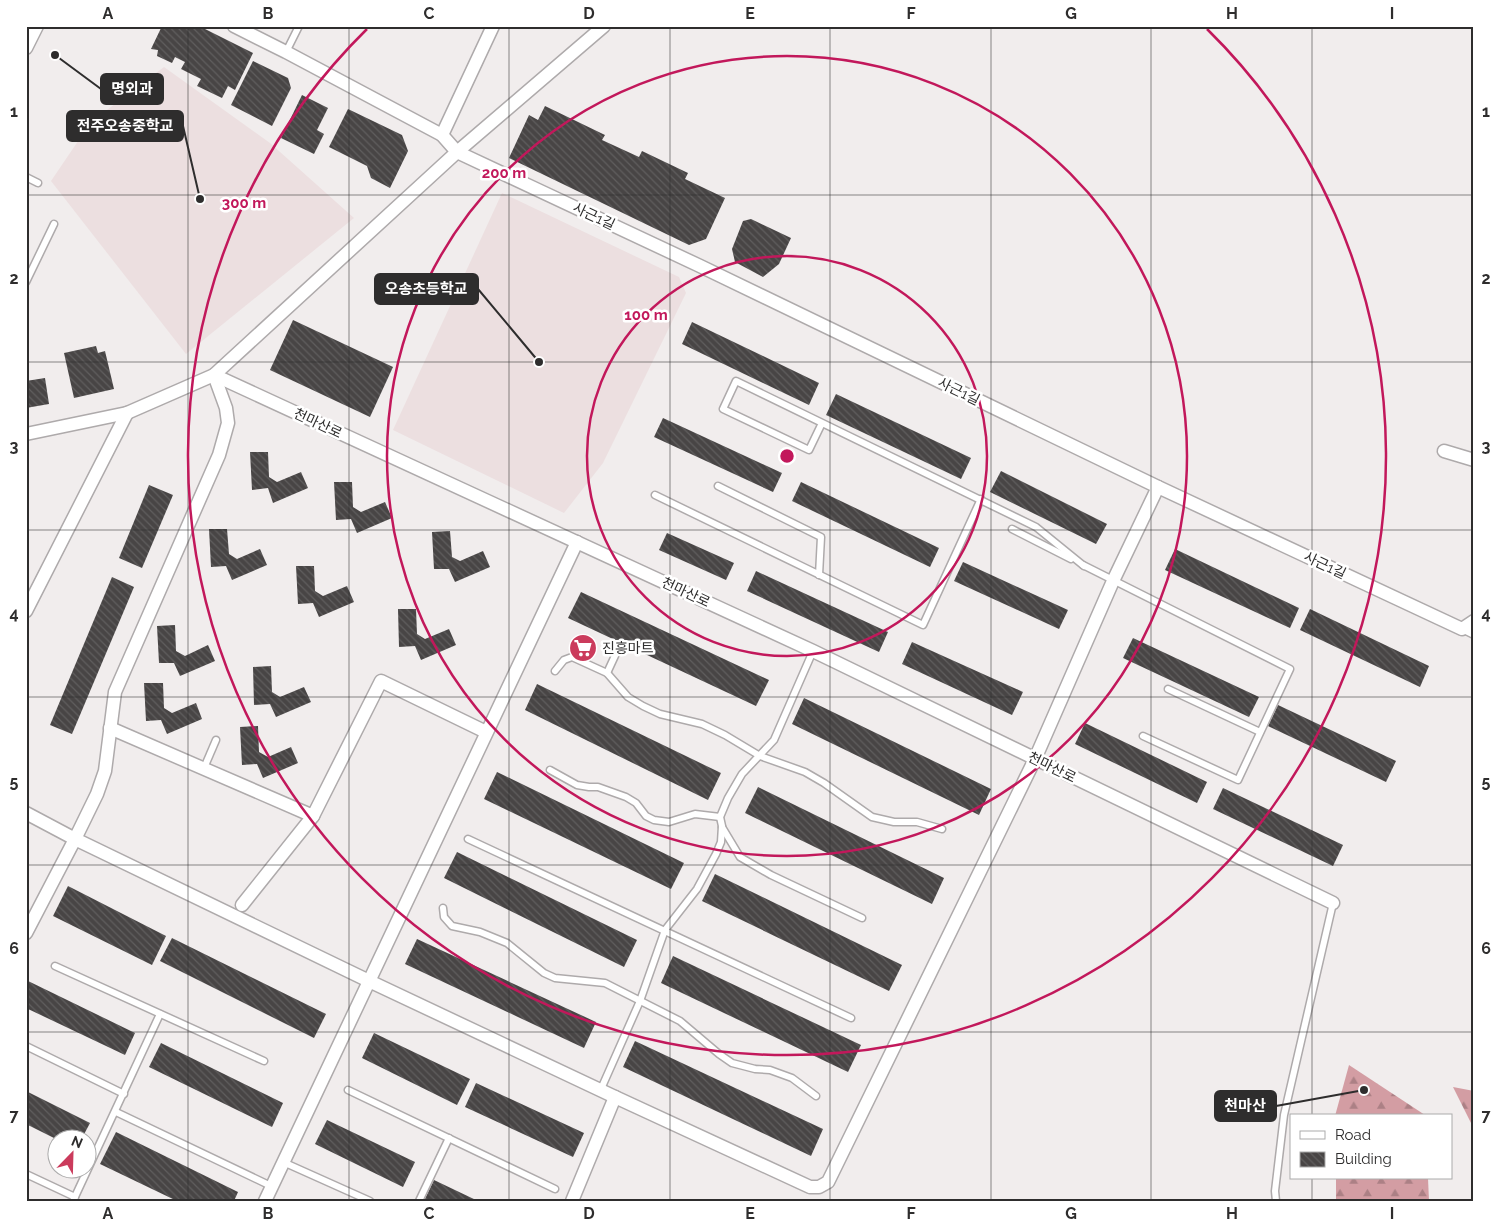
<svg xmlns="http://www.w3.org/2000/svg" width="1500" height="1227" font-family="Raleway,'Noto Sans KR',sans-serif">
	<style>
		.built { fill: #ecdfe0 }
		.forest { fill: url(#forest-firs) }
		.building { fill: url(#building-back-hatch) }
		.lines { fill: none; stroke-linecap: round; stroke-linejoin: round }
		.lane-casing { stroke: #aeaaab; stroke-width: 9 }
		.street-casing { stroke: #aeaaab; stroke-width: 15 }
		.lane { stroke: #fff; stroke-width: 6 }
		.street { stroke: #fff; stroke-width: 12 }
		.grid { fill: none; stroke: #2e2d2d; stroke-width: 1; stroke-opacity: 0.55 }
		.ring { fill: none; stroke: #c2185b; stroke-width: 2.5 }
		.labels { text-anchor: middle; stroke-width: 5; stroke-linejoin: round; paint-order: stroke }
		.street-label { font-size: 14px; fill: #2e2d2d; stroke: #fff }
		.poi-label { font-size: 14px; fill: #2e2d2d; stroke: #fff; text-anchor: start }
		.centre { fill: #c2185b; stroke: #fff; stroke-width: 2.5 }
		.ring-label { font-size: 15px; text-anchor: middle; font-weight: bold; fill: #c2185b; stroke: #fff; stroke-width: 5; stroke-linejoin: round; paint-order: stroke }
		.leader { fill: none; stroke: #2e2d2d; stroke-width: 2 }
		.callout-dot { fill: #2e2d2d; stroke: #fff; stroke-width: 2 }
		.callout { fill: #2e2d2d; stroke: #2e2d2d; stroke-width: 2 }
		.callout-label { font-size: 15px; text-anchor: middle; font-weight: bold; fill: #fff }
		.neatline { fill: none; stroke: #2e2d2d; stroke-width: 2 }
		.grid-label { font-size: 16px; text-anchor: middle; font-weight: bold; fill: #2e2d2d }
	</style>
	<defs>
		<pattern id="forest-firs" width="22" height="20" patternUnits="userSpaceOnUse" patternTransform="scale(1.25)"><rect width="22" height="20" fill="#d39da3"/><path d="M5 1l3.5 6h-7zM16 11l3.5 6h-7z" fill="#ac8085"/></pattern>
		<pattern id="building-back-hatch" width="6" height="6" patternUnits="userSpaceOnUse" patternTransform="scale(1.25)"><rect width="6" height="6" fill="#484545"/><path d="M-1 5l2 2M0 0l6 6M5-1l2 2" fill="none" stroke="#605e5e"/></pattern>
	</defs>
	<rect width="100%" height="100%" fill="#f1eded"/>
	<g class="built">
		<path d="M164 67 270 143 354 218 186 354 51 181 91 122Z"/>
		<path d="M502 193 679 277 686 293 603 463 564 513 393 430Z"/>
	</g>
	<g class="forest">
		<path d="M1349 1065 1425 1115V1116H1335Z"/>
		<path d="M1453 1087 1474 1091V1129Z"/>
		<path d="M1336 1178H1428L1429 1201H1336Z"/>
	</g>
	<g class="building">
		<path d="M162 26H199L253 53 235 90 228 86 222 98 197 86 201 79 181 69 185 62 175 57 172 63 157 56 158 50 151 49Z"/>
		<path d="M253 61 288 78 291 88 272 126 231 105Z"/>
		<path d="M302 95 328 108 317 130 324 134 314 154 281 138Z"/>
		<path d="M545 106 605 135 602 140 639 157 642 151 688 173 685 179 725 198 706 239 689 245 509 158 529 115 538 120Z"/>
		<path d="M348 109 402 135 408 151 390 188 371 178 367 166 329 147Z"/>
		<path d="M751 219 791 238 779 264 763 277 735 262 732 249 743 221Z"/>
		<path d="M293 320 393 367 370 417 270 370Z"/>
		<path d="M692 322 819 383 809 405 682 344Z"/>
		<path d="M96 346 98 353 105 351 114 389 74 398 64 353Z"/>
		<path d="M45 378 49 404 26 408V381Z"/>
		<path d="M836 394 971 458 961 479 826 415Z"/>
		<path d="M663 418 782 473 773 492 654 437Z"/>
		<path d="M250 452H268L269 477 277 482 301 472 308 488 273 503 268 488 252 490Z"/>
		<path d="M1001 471 1107 524 1096 544 990 492Z"/>
		<path d="M334 482H352L353 507 361 512 385 502 392 518 357 533 351 519 336 520Z"/>
		<path d="M801 482 939 548 930 567 792 501Z"/>
		<path d="M149 485 173 495 142 568 119 558Z"/>
		<path d="M209 529H227L229 554 237 559 260 549 267 565 232 580 226 566 211 567Z"/>
		<path d="M450 531 452 557 460 561 483 551 490 567 455 582 449 569H434L432 532Z"/>
		<path d="M667 533 734 563 726 580 659 550Z"/>
		<path d="M1175 549 1299 608 1290 628 1165 570Z"/>
		<path d="M963 562 1068 610 1059 629 954 581Z"/>
		<path d="M296 566H314L315 591 323 596 347 586 354 602 319 617 313 603 298 604Z"/>
		<path d="M756 571 888 632 879 652 747 591Z"/>
		<path d="M112 577 134 587 72 734 50 725Z"/>
		<path d="M581 592 769 680 756 706 568 618Z"/>
		<path d="M398 609H416L417 634 425 639 449 629 456 645 421 660 415 646 399 647Z"/>
		<path d="M1310 609 1429 666 1420 687 1300 630Z"/>
		<path d="M175 625 176 651 185 656 208 645 215 661 180 676 174 663H159L157 626Z"/>
		<path d="M1133 638 1259 697 1249 717 1123 658Z"/>
		<path d="M912 642 1023 692 1012 715 902 664Z"/>
		<path d="M271 666 272 692 280 697 304 687 311 702 276 717 270 704 254 705 253 667Z"/>
		<path d="M144 683H163L164 708 172 713 196 703 202 719 167 734 161 720 146 721Z"/>
		<path d="M537 684 721 773 708 800 525 710Z"/>
		<path d="M804 698 991 789 979 815 792 724Z"/>
		<path d="M1278 705 1396 761 1386 782 1268 726Z"/>
		<path d="M1085 723 1207 782 1197 803 1075 744Z"/>
		<path d="M258 726 259 752 268 757 291 747 298 763 263 778 257 764 242 765 240 727Z"/>
		<path d="M497 772 684 863 671 889 484 799Z"/>
		<path d="M758 787 944 878 932 904 745 813Z"/>
		<path d="M1223 788 1343 845 1333 866 1213 809Z"/>
		<path d="M457 852 637 940 624 967 444 878Z"/>
		<path d="M715 874 902 965 889 991 702 901Z"/>
		<path d="M68 886 166 936 152 965 53 916Z"/>
		<path d="M172 938 326 1014 314 1038 160 961Z"/>
		<path d="M417 939 596 1022 584 1048 405 964Z"/>
		<path d="M673 956 861 1045 848 1072 661 983Z"/>
		<path d="M26 980 135 1033 125 1055 26 1008Z"/>
		<path d="M374 1033 470 1079 457 1105 362 1058Z"/>
		<path d="M635 1041 823 1129 811 1156 623 1067Z"/>
		<path d="M161 1043 283 1103 272 1127 149 1067Z"/>
		<path d="M476 1083 584 1133 573 1157 465 1107Z"/>
		<path d="M26 1091 90 1123 81 1140H58L26 1124Z"/>
		<path d="M327 1120 415 1162 403 1187 315 1144Z"/>
		<path d="M116 1132 238 1192 234 1201H177L100 1164Z"/>
		<path d="M434 1180 478 1201H424Z"/>
	</g>
	<g class="lines">
		<g class="lane-casing">
			<g id="lane">
				<path d="M286 52 299 26"/>
				<path d="M26 177 38 183"/>
				<path d="M26 282 54 224"/>
				<path d="M822 423 809 450 723 409 736 381 1036 527 1084 566"/>
				<path d="M718 486 821 537 819 575"/>
				<path d="M655 495 923 625 981 499"/>
				<path d="M1012 529 1071 559"/>
				<path d="M1083 565 1290 669 1238 780 1143 736"/>
				<path d="M1462 629 1474 635"/>
				<path d="M555 671 564 660 572 657 607 673 628 697 643 706 660 714 702 724 725 735 760 756 805 772 824 783 872 817 894 822H917L942 829"/>
				<path d="M607 673 619 647"/>
				<path d="M1168 689 1260 732"/>
				<path d="M204 768 216 740"/>
				<path d="M550 770 577 785 589 787H598L626 797 636 803 646 816 654 820 669 822 695 814 720 817"/>
				<path d="M722 827 740 857 771 875 862 918"/>
				<path d="M468 839 851 1018"/>
				<path d="M443 908 444 917 452 926 480 932 507 943 544 973 555 978 605 983 680 1021 719 1054 732 1063 755 1069 770 1070 792 1078 816 1096"/>
				<path d="M55 966 264 1061"/>
				<path d="M26 1046 124 1094"/>
				<path d="M601 1089 640 1001 665 930 697 889 716 854 721 842 722 826 720 817 728 798 742 774 774 740 813 651"/>
				<path d="M348 1090 555 1189"/>
				<path d="M116 1112 271 1186"/>
				<path d="M283 1162 370 1201"/>
				<path d="M26 1174 75 1197"/>
				<path d="M73 1201 160 1014"/>
				<path d="M419 1201 449 1138"/>
				<path d="M1276 1201 1275 1191 1284 1115 1333 903"/>
			</g>
		</g>
		<g class="street-casing">
			<g id="street">
				<path d="M234 26 286 52 442 135 457 152 700 266 1158 487 1462 629 1474 621"/>
				<path d="M26 48 37 26"/>
				<path d="M442 135 493 26"/>
				<path d="M26 434 127 413 214 375 813 651 1333 903"/>
				<path d="M1444 451 1474 460"/>
				<path d="M26 611 127 413"/>
				<path d="M110 728 313 816"/>
				<path d="M26 813 75 839 97 794 105 771 115 692 219 455 228 423 226 408 214 375 457 152 604 26"/>
				<path d="M242 905 313 816 381 681 486 732"/>
				<path d="M26 933 75 839 369 981 615 1097 810 1187H819L828 1182 1035 759 1113 581 1158 487"/>
				<path d="M265 1201 577 542"/>
				<path d="M572 1201 615 1097"/>
			</g>
		</g>
		<use href="#lane" class="lane"/>
		<use href="#street" class="street"/>
	</g>
	<path class="grid" d="M188 26V1201M349 26V1201M509 26V1201M670 26V1201M830 26V1201M991 26V1201M1151 26V1201M1312 26V1116M26 195H1474M26 362H1474M26 530H1474M26 697H1474M26 865H1474M26 1032H1474M1312 1178V1201"/>
	<g class="ring">
		<circle cx="787" cy="456" r="200"/>
		<circle cx="787" cy="456" r="400"/>
		<path d="M1207 29A599 599 0 1 1 367 29"/>
	</g>
	<defs>
		<g id="supermarket-disc" transform="scale(1.4375)"><circle r="9.5" fill="#cb3b5c" stroke="#fff"/><path d="M-6-5.5h2.5l.6 2H6L4.5 2H-2.5L-4.4-4H-6ZM-1.5 3.2a1.3 1.3 0 1 0 .1 0ZM3 3.2a1.3 1.3 0 1 0 .1 0Z" fill="#fff"/></g>
	</defs>
	<g fill-rule="evenodd">
		<use href="#supermarket-disc" x="583" y="648"/>
	</g>
	<g class="labels">
		<g class="street-label">
			<text transform="translate(594 216) rotate(25)" y="5">사근1길</text>
			<text transform="translate(959 391) rotate(26)" y="5">사근1길</text>
			<text transform="translate(318 423) rotate(25)" y="5">천마산로</text>
			<text transform="translate(1325 565) rotate(25)" y="5">사근1길</text>
			<text transform="translate(686 592) rotate(25)" y="5">천마산로</text>
			<text transform="translate(1052 767) rotate(26)" y="5">천마산로</text>
		</g>
		<g class="poi-label">
			<text x="602" y="653">진흥마트</text>
		</g>
	</g>
	<circle cx="787" cy="456" r="8" class="centre"/>
	<g class="ring-label">
		<text x="504" y="178">200 m</text>
		<text x="244" y="208">300 m</text>
		<text x="646" y="320">100 m</text>
	</g>
	<path class="leader" d="M55 55L101 89M200 199L183 126M539 362L478 289M1364 1090L1276 1106"/>
	<g class="callout-dot">
		<circle cx="55" cy="55" r="5"/>
		<circle cx="200" cy="199" r="5"/>
		<circle cx="539" cy="362" r="5"/>
		<circle cx="1364" cy="1090" r="5"/>
	</g>
	<g class="callout">
		<rect x="101" y="74" width="62" height="30" rx="5"/>
		<rect x="67" y="111" width="116" height="30" rx="5"/>
		<rect x="375" y="274" width="103" height="30" rx="5"/>
		<rect x="1215" y="1091" width="61" height="30" rx="5"/>
	</g>
	<g class="callout-label">
		<text x="132" y="94">명외과</text>
		<text x="125" y="131">전주오송중학교</text>
		<text x="426" y="294">오송초등학교</text>
		<text x="1245" y="1111">천마산</text>
	</g>
	<rect width="1500" height="1227" fill="none" stroke="#ffffff" stroke-width="55"/>
	<rect x="1290" y="1114" width="162" height="65" fill="#ffffff" stroke="#ababab"/>
	<rect x="1300" y="1131" width="25" height="8" fill="#ffffff" stroke="#ababab"/>
	<text x="1335" y="1140" font-size="15" fill="#2e2d2d">Road</text>
	<rect x="1300" y="1152" width="25" height="15" fill="url(#building-back-hatch)" stroke="#ababab"/>
	<text x="1335" y="1164" font-size="15" fill="#2e2d2d">Building</text>
	<g transform="translate(72 1154) rotate(23)"><circle r="24" fill="#ffffff" stroke="#ababab"/>
	<path d="M0-4L9 19L0 12L-9 19Z" fill="#cb3b5c"/>
	<text y="-8" font-size="14" font-weight="bold" text-anchor="middle" fill="#2e2d2d">N</text>
	</g>
	<rect x="28" y="28" width="1444" height="1172" class="neatline"/>
	<g class="grid-label">
		<text x="108" y="19">A</text>
		<text x="268" y="19">B</text>
		<text x="429" y="19">C</text>
		<text x="589" y="19">D</text>
		<text x="750" y="19">E</text>
		<text x="911" y="19">F</text>
		<text x="1071" y="19">G</text>
		<text x="1232" y="19">H</text>
		<text x="1392" y="19">I</text>
		<text x="14" y="117">1</text>
		<text x="1486" y="117">1</text>
		<text x="14" y="284">2</text>
		<text x="1486" y="284">2</text>
		<text x="14" y="452">3</text>
		<text x="1486" y="452">3</text>
		<text x="14" y="619">4</text>
		<text x="1486" y="619">4</text>
		<text x="14" y="787">5</text>
		<text x="1486" y="787">5</text>
		<text x="14" y="954">6</text>
		<text x="1486" y="954">6</text>
		<text x="14" y="1121">7</text>
		<text x="1486" y="1121">7</text>
		<text x="108" y="1219">A</text>
		<text x="268" y="1219">B</text>
		<text x="429" y="1219">C</text>
		<text x="589" y="1219">D</text>
		<text x="750" y="1219">E</text>
		<text x="911" y="1219">F</text>
		<text x="1071" y="1219">G</text>
		<text x="1232" y="1219">H</text>
		<text x="1392" y="1219">I</text>
	</g>
</svg>
